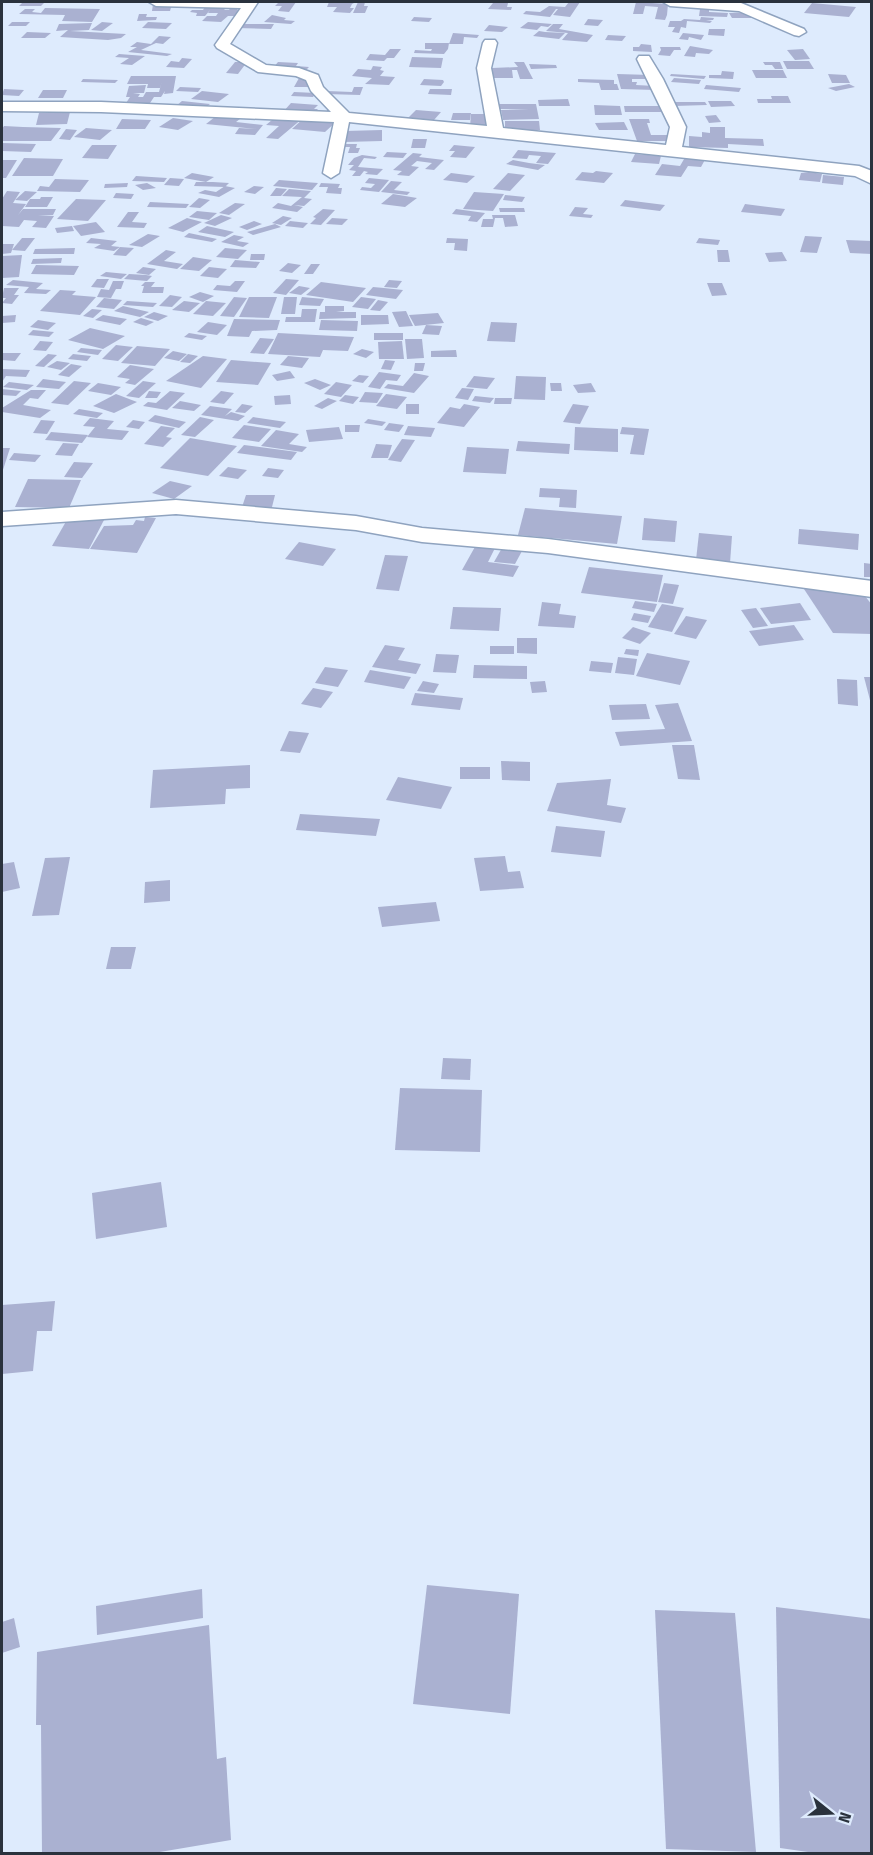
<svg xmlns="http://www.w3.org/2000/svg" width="873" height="1855" font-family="'Fira Sans Condensed',sans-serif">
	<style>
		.building { fill: #aab1d1 }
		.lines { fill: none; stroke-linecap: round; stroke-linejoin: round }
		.street-casing { stroke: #8fa3bf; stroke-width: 3 }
		.street { fill: #fff; fill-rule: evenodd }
	</style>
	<rect width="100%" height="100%" fill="#deebfd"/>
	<g class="building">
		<path d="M23 2H45L41 6H19Z"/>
		<path d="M223 2H244L237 10 241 11 238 16H228L221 22 202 21 207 16H216L218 13H208L210 10 205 16H196L197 13 190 12 192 10H203L205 7 226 8 224 10H229L231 7 220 6Z"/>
		<path d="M279 2H296L289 12 278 11 282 6H275Z"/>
		<path d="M329 2H356L352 4 350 8H354L350 13 333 12 337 7H327Z"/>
		<path d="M358 2H365L364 6H368L365 13H353Z"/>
		<path d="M569 2H580L570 17 553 15 558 9H556L550 17 523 14 526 11 540 12 549 6 565 7Z"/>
		<path d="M636 2 668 4 667 15 665 20 655 19 658 7 645 6 643 14H633Z"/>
		<path d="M493 3H508L507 7H512L511 10 488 9Z"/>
		<path d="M812 3 856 7 849 17 804 13Z"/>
		<path d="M153 4H172L170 11H152Z"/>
		<path d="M45 8 100 9 92 22 62 21 65 15 19 14 25 9H35L32 12 41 13Z"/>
		<path d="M700 9 709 10V12L728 13 727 17 699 16Z"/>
		<path d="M751 12 755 18H732L729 13Z"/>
		<path d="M139 14H147L146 17H157L156 20 137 21Z"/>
		<path d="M272 15 286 18 284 20 295 21 291 24 264 22Z"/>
		<path d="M414 17 432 18 429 22 411 21Z"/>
		<path d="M701 17 714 18 713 20H706L712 21 710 23 687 21 686 28 681 27 679 33 672 32 675 27H668L670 21H681L684 19 700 20Z"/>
		<path d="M588 19 603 20 598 26 584 25Z"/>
		<path d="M12 22H30L26 26H8Z"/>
		<path d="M102 22 113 23 102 31 91 30Z"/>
		<path d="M148 22 172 23 166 29 142 28Z"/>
		<path d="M528 22 552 24 548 27 541 26 537 30 520 28Z"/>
		<path d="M92 23 89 30 70 31 126 34 121 38 108 40 60 37 68 30 56 31 59 24Z"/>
		<path d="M239 24H274L271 29 237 28Z"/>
		<path d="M553 24H563L559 29 593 35 587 42 562 40 568 33 546 31Z"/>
		<path d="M489 25 508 27 502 32 484 31Z"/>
		<path d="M709 29H725L724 36 708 35Z"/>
		<path d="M539 31 545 32 565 33 559 39 533 36Z"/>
		<path d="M27 32 51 33 45 38H21Z"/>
		<path d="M453 33 479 35 477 38 464 37 463 44H449Z"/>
		<path d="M683 33 704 35 701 40 689 37 688 40 679 39Z"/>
		<path d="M608 35 626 36 622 41 605 40Z"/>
		<path d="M159 36 171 37 163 44 156 43 141 50 172 54 167 56 128 52 137 47H130L137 42 151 44Z"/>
		<path d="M425 43H449L448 49 444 54 414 53 415 50 431 51 432 49H425Z"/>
		<path d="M641 44 651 45 652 52 633 51V47H639Z"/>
		<path d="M690 46 713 50 709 54 696 53 695 57 684 56Z"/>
		<path d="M660 47H680L681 50H674L670 56 658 55 661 50Z"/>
		<path d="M390 49H401L394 58H387L384 61 366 60 370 54 385 55Z"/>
		<path d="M803 49 810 59 795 60 787 50Z"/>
		<path d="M119 54 145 56 132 65 120 64 129 58 115 57Z"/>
		<path d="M412 57 443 58 441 68 409 67Z"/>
		<path d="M182 58 192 59 184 68 166 67 171 61 179 62Z"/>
		<path d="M783 61H809L814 69H787Z"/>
		<path d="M235 62H247L238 74 226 73Z"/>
		<path d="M278 62 298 63 296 66 309 67 306 70 273 68Z"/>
		<path d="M514 62H524L533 79H520L517 70H512L513 78H493L492 68 518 67Z"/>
		<path d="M763 62H780L783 69H775L772 65H765Z"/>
		<path d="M529 64 556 65 557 68 531 69Z"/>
		<path d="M373 66 382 67 380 70 384 71 380 76 395 77 389 85 365 84 372 78 352 76 358 69 371 70Z"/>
		<path d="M752 70H783L787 78H756Z"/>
		<path d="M722 71 734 72 733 79 709 78V75H721Z"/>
		<path d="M617 74 651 75V79H632V82H637L636 85 655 86V90L621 89Z"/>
		<path d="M671 74 706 76 704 79 670 76Z"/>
		<path d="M828 74 846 75 850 83H832Z"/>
		<path d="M131 76H176L173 93 164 94 165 91 161 97H154L148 106H124L130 97H126L129 86 146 85 144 93H133L140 94 138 97H143L146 92H159L162 81 160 88H147L148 84H127Z"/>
		<path d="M299 78 309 79 306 83 314 84 311 87H294Z"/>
		<path d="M674 78 701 80 699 84 671 82Z"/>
		<path d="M83 79 118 80 115 83 81 82Z"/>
		<path d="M424 79 443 80 444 82 441 86 420 85Z"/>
		<path d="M578 79 614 80V84H617L619 90H601L599 83 578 82Z"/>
		<path d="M849 84 855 87 836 91 828 88Z"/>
		<path d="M706 85 741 88 739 92 704 89Z"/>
		<path d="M180 87 201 88 198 92 176 91Z"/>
		<path d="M354 87H363L360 95 326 94 327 91 352 92Z"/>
		<path d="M4 89 24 90 19 96 2 95Z"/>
		<path d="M430 89H452L451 95 428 94Z"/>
		<path d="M43 90H67L63 98H38Z"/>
		<path d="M202 91 229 94 218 102 191 99Z"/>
		<path d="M294 92 316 93 313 97 291 96Z"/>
		<path d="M771 96H788L791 103H758L757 99H772Z"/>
		<path d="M568 99 570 106H539L538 100Z"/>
		<path d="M182 101 210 104 205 108 176 106Z"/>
		<path d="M708 101H731L735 106 711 107Z"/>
		<path d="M672 102H705L707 105 674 106Z"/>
		<path d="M291 103 318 105 314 109H318L313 114 283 112Z"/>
		<path d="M499 104H536L539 119 503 120 501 110 529 109H500Z"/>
		<path d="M594 105 620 106 622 115H595Z"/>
		<path d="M624 106H663L665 112H625Z"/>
		<path d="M416 110 441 112 434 120 408 118Z"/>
		<path d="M70 112 67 124 36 125 39 113Z"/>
		<path d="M220 113 245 115 236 122 263 125 255 135 235 134 239 128 256 129 206 124Z"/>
		<path d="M453 113H471L470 120H451Z"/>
		<path d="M471 114H489L488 127H470Z"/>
		<path d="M278 115 303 118 278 139 266 138 279 126 266 125Z"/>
		<path d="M716 115 721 122 709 123 705 116Z"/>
		<path d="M305 117 338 120 325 132 292 129Z"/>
		<path d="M173 118 193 121 178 130 159 127Z"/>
		<path d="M122 119 151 120 145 129H116Z"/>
		<path d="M629 119H649L650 123H647L651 135H669L670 141H637Z"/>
		<path d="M505 121H539L540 130H505Z"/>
		<path d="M624 122 628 130H599L595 123Z"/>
		<path d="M4 126 23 127 61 128 51 141H2V129Z"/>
		<path d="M710 127H725V138L763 139 764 146 728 144V148L689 147V136L702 137V132L710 133Z"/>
		<path d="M86 128 112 130 100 140 74 137Z"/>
		<path d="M66 129 77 130 70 140 59 139Z"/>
		<path d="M382 130V141L344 142 345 131Z"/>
		<path d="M413 139H427L425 148H411Z"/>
		<path d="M2 143 36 144 31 152 2 151Z"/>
		<path d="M345 144H357L356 148H360L358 153H348L350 147H345Z"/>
		<path d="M92 145H117L108 159 82 158Z"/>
		<path d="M454 145 475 147 466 158 450 157 455 151H449Z"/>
		<path d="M518 150 556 153 548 164 536 163 541 156 529 155 527 159 512 158Z"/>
		<path d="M387 152 407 153 403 158 383 157Z"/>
		<path d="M413 153 422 154 419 157 444 160 434 170 425 169 432 163 417 161 411 166 419 167 409 176 397 175 402 171 393 170Z"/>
		<path d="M635 154 661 156 659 164 631 162Z"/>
		<path d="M687 154 707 156 701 167 688 166 681 177 655 175 662 164 680 166Z"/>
		<path d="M362 155 377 157 375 159 364 158 358 167 383 169 377 175 365 174 368 172 364 171 360 176H352L356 171 349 170 354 165H348L354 158Z"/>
		<path d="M24 158 63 159 53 176H12Z"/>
		<path d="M2 160H17L6 178H2Z"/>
		<path d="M513 160 529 163 545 165 538 170 506 164Z"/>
		<path d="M596 171 613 173 604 183 575 180 582 172 593 173Z"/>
		<path d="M192 173 214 177 206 182 184 178Z"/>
		<path d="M451 173 475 176 467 183 443 180Z"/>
		<path d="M508 173 525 175 510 191 493 189Z"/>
		<path d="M801 173 809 172 822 174 820 182 799 180Z"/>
		<path d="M823 175 844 177 843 185 822 183Z"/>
		<path d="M136 176 167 178 164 182 132 181Z"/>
		<path d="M170 178 184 179 179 186 164 185Z"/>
		<path d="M369 178 389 180 379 192 360 190 362 187 371 188 375 184 365 183Z"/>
		<path d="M55 179 89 180 80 192 37 191 40 186 49 187Z"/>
		<path d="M279 180 318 183 312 190 273 186Z"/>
		<path d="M391 181 402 182 394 190 410 192 407 195 381 192Z"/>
		<path d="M196 182H213L229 183 225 187 194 186Z"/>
		<path d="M128 183 127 187 104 188 105 184Z"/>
		<path d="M147 183 156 188 143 190 135 185Z"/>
		<path d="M321 183 340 184 338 188H342L341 194 326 193 328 187H319Z"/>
		<path d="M225 186 235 188 219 197 198 193 205 190 216 192Z"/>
		<path d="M254 186 264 187 255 194 244 192Z"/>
		<path d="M276 188H277L287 189 281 196H270Z"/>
		<path d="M289 189 311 191 304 198 312 199 304 206 294 205 303 207 297 212 272 208 278 203 291 206 302 197 282 196Z"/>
		<path d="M7 191 20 192 13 203 26 204 18 215 23 209H56L53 215H38L54 216 46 228 32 227 37 221 24 220 19 227 2 226V199Z"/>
		<path d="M25 191 37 192 27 201 15 200Z"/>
		<path d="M474 192 504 194 493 211 463 209Z"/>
		<path d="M116 193 134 194 131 199 113 198Z"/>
		<path d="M393 194 417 198 405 207 381 204Z"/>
		<path d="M505 195 525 197 522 202 503 200Z"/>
		<path d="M41 197H53L47 207H25L30 199H40Z"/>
		<path d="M199 198 210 200 200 208 189 207Z"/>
		<path d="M76 199 106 200 88 221 57 219Z"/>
		<path d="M625 200 665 205 660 211 620 206Z"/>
		<path d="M150 202 189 204 186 208 147 207Z"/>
		<path d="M235 203 245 204 229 215 219 213Z"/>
		<path d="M745 204 785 209 781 216 741 212Z"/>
		<path d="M575 207 588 208 583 214 593 215 591 218 569 216Z"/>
		<path d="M499 208H524L525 212H500Z"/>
		<path d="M323 209 335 210 321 225 310 224 316 218 313 217Z"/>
		<path d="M456 209 485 213 477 222 468 221 471 216 452 214Z"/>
		<path d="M197 211 217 213 209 220 189 217Z"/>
		<path d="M128 212H139L132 222 147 223 144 228 117 227Z"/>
		<path d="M221 215 232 218 215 226 204 223Z"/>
		<path d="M492 215H515L518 226 505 227 503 218H495L493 227H481L483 219H493Z"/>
		<path d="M283 216 292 218 281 225 272 223Z"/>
		<path d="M187 218 202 222 183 232 168 228Z"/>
		<path d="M332 218 348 219 342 225 326 224Z"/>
		<path d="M254 221 262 224 247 230 239 227Z"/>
		<path d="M290 221 308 223 303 228 285 226Z"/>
		<path d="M96 222 105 232 81 236 73 226Z"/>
		<path d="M275 224 281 227 253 235 247 232Z"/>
		<path d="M72 226 74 231 57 233 55 228Z"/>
		<path d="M207 226 234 232 225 237 198 232Z"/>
		<path d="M189 233 217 239 212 242 184 237Z"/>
		<path d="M148 234 160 236 142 247 129 245Z"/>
		<path d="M234 235 244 237 237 241 249 243 243 247 221 242Z"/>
		<path d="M805 236 822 237 817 253 800 252Z"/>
		<path d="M22 238H35L25 251 12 250Z"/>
		<path d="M91 238 117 241 111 246 120 247 114 251 94 248 101 244 86 243Z"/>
		<path d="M447 238 468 239 467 251 454 250 455 243H446Z"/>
		<path d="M699 238 720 240 718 245 696 243Z"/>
		<path d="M846 240 872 241V254L850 253Z"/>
		<path d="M2 244H14L11 253 2 254Z"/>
		<path d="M120 247 134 248 126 256 113 255Z"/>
		<path d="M75 248 74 254H33L35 249Z"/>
		<path d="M225 248 247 250 238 259 216 257Z"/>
		<path d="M166 250 176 252 164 261 183 264 177 269 147 264Z"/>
		<path d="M717 250H728L730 262H718Z"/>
		<path d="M782 252 787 261 769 262 765 253Z"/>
		<path d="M251 254H265L264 260H250Z"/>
		<path d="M22 255 19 277 2 278V256Z"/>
		<path d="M193 257 212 260 199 271 180 269Z"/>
		<path d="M62 258 61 263 31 264 33 259Z"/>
		<path d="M235 260 260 262 256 268 230 267Z"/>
		<path d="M288 263 301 265 292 273 279 271Z"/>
		<path d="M311 264H320L313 274H304Z"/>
		<path d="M36 265 79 266 74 275 31 274Z"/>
		<path d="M143 267 156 269 149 275 136 273Z"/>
		<path d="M209 267 227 269 218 278 200 276Z"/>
		<path d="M106 272 127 274 121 279 100 276Z"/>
		<path d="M129 274 146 275 152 276 147 281 124 279Z"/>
		<path d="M97 279H109L104 288 91 287Z"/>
		<path d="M286 279 299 280 286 295 273 293Z"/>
		<path d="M13 280 43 283 36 289 51 290 46 294 24 293 29 287 6 285Z"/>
		<path d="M389 280 402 281 397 288 384 287Z"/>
		<path d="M113 281H124L121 289H116L111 298 97 297 101 289 109 290Z"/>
		<path d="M235 281H245L237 292 213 290 217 285 230 286Z"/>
		<path d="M145 282H155L151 287H164L163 293H142L144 286H141Z"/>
		<path d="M321 282 366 288 353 302 306 295Z"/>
		<path d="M707 283H722L727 295 712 296Z"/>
		<path d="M299 286 310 288 301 295 289 293Z"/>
		<path d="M373 287 384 288 403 290 396 299 366 295Z"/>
		<path d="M4 288H19L14 295H19L12 304 2 303 6 298H2Z"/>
		<path d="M60 290 76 291 72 295 96 297 80 315 40 311Z"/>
		<path d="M200 292 214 296 203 302 189 297Z"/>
		<path d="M170 295 182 297 172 307 159 306Z"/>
		<path d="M234 297 247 298 234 317 220 316Z"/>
		<path d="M249 297H277L269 318 239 317Z"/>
		<path d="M284 297H297L295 314H281Z"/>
		<path d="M302 297 324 299 320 306 299 305Z"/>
		<path d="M361 297 376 299 368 309 352 307Z"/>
		<path d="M104 298 122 300 114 309 96 307Z"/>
		<path d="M378 300 388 302 380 311 370 310Z"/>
		<path d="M127 301 157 303 153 307 123 305Z"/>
		<path d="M184 301 200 303 189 312 172 310Z"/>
		<path d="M206 301 226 303 213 316 193 314Z"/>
		<path d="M123 306 149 312 140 317 114 311Z"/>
		<path d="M325 306H344V311L336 312H356V318L319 319 320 312H325Z"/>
		<path d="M92 309 102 310 93 318 83 316Z"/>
		<path d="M302 309H317L315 322H285L286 317H301Z"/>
		<path d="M406 311 413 326 399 327 392 312Z"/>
		<path d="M154 312 168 316 158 321 144 317Z"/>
		<path d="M438 313 444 323 415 326 409 315Z"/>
		<path d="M16 315 15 322 2 323V316Z"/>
		<path d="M103 315 127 319 120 325 95 320Z"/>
		<path d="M361 315H388L389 324 361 325Z"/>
		<path d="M141 318 154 322 146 326 133 322Z"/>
		<path d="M234 319 280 320 277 330 252 331 249 337 227 336Z"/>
		<path d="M38 320 56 323 48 330 30 327Z"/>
		<path d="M321 320 358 321 357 331 319 330Z"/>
		<path d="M208 322 227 325 217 335 197 332Z"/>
		<path d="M491 322 517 323 515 342 487 341Z"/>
		<path d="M426 325 442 326 439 335 422 334Z"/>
		<path d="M90 328 125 336 103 349 68 340Z"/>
		<path d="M33 330 54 332 49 337 28 335Z"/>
		<path d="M189 333 207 336 202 340 184 337Z"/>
		<path d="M278 333 354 337 348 351 323 350 320 357 268 354Z"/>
		<rect x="374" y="333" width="29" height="7"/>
		<path d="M260 338 274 339 264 354 250 353Z"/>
		<path d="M405 339H422L424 358 407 359Z"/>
		<path d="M40 341 53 342 46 351 33 350Z"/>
		<path d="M402 341 404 359H379L378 342Z"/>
		<path d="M116 345 133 347 118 361 102 359Z"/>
		<path d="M137 346 170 349 155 366 121 363Z"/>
		<path d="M81 348 102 350 98 355 77 352Z"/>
		<path d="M362 349 374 352 366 358 353 354Z"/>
		<path d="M456 350 457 357H431V351Z"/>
		<path d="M173 351 187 354 179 361 164 358Z"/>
		<path d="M2 353H21L15 361 2 360Z"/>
		<path d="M48 354 57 355 44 367 35 366Z"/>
		<path d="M73 354 91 356 87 361 68 359Z"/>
		<path d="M188 354 198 356 190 363 180 362Z"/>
		<path d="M203 356 227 359 201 388 166 381Z"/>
		<path d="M288 356 309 358 302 368 280 365Z"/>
		<path d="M231 360 271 363 258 385 216 382Z"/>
		<path d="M385 360 395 361 391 370 381 369Z"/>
		<path d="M57 361 70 363 61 370 47 367Z"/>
		<path d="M415 363H425L423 371H414Z"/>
		<path d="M71 364 82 366 69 377 58 375Z"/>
		<path d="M130 365 154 369 135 385 125 383 130 379 117 377Z"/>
		<path d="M2 369 30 370 26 377 6 376 2 382Z"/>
		<path d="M290 371 295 378 277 381 272 375Z"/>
		<path d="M379 372 401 375 397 381 386 380 380 389 368 387Z"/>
		<path d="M414 373 429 376 414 393 384 388 388 384 403 386Z"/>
		<path d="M359 375 369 376 363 383 352 381Z"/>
		<path d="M474 376 495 378 487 389 466 387Z"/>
		<path d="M516 376 546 377 545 400 514 399Z"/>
		<path d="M43 379 66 382 59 389 36 387Z"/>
		<path d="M315 379 331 385 320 390 304 383Z"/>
		<path d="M74 381 91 383 68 405 51 403Z"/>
		<path d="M143 381 156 383 139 398 126 396Z"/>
		<path d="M9 382 34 385 27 390 3 387Z"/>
		<path d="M336 382 352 385 341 397 324 394Z"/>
		<path d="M98 383 121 387 111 395 88 391Z"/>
		<path d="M550 383H561L562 391H551Z"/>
		<path d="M591 383 596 392 578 393 573 385Z"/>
		<path d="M462 388 474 389 468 400 455 398Z"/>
		<path d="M2 389 21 391 16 396 2 395Z"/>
		<path d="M31 390H46L38 399 30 398 23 405 51 410 40 418 2 412V408Z"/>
		<path d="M149 391 161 392 157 398H145Z"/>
		<path d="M170 391 185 393 167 410 143 406 148 402 156 403Z"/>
		<path d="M221 391 234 393 224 404 210 402Z"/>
		<path d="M365 392 383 393 377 403 359 402Z"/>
		<path d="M116 394 137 402 114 413 93 406Z"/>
		<path d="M386 394 407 397 397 409 376 406Z"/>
		<path d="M290 395 291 404 275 405 274 396Z"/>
		<path d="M345 395 359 397 353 404 339 401Z"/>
		<path d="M475 396 494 398 490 403 472 401Z"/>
		<path d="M328 398 337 401 322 409 314 406Z"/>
		<path d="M495 398H512L511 404H494Z"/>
		<path d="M180 401 201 405 194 411 172 408Z"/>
		<path d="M242 404 253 406 245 413 235 412Z"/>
		<rect x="406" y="404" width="13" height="10"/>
		<path d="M464 404 480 407 464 427 437 423 450 407 460 409Z"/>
		<path d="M573 404 589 406 580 424 563 422Z"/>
		<path d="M210 406 232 409 225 416 231 412 245 416 238 421 201 415Z"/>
		<path d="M79 409 103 413 97 418 73 414Z"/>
		<path d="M155 415 186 422 179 428 148 421Z"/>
		<path d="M200 417 214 420 195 437 181 435Z"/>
		<path d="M253 417 286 422 280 428 247 423Z"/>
		<path d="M90 418 114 421 107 429 129 431 122 440 87 437 95 427 83 426Z"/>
		<path d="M368 419 386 422 382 426 364 423Z"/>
		<path d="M41 420 55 421 47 434 33 433Z"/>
		<path d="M133 420 145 422 139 429 126 427Z"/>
		<path d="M389 423 404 425 399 432 384 430Z"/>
		<path d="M244 425 271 429 259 442 232 438Z"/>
		<path d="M345 425H360L359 432H345Z"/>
		<path d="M161 426 175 428 166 437 172 438 163 447 144 444Z"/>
		<path d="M408 426 435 428 431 437 404 435Z"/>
		<path d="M339 427 343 439 309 442 306 430Z"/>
		<path d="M575 427 618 429V452L574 450Z"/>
		<path d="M622 427 649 429 644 455 630 454 634 435 620 434Z"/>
		<path d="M276 430 299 434 289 444 307 447 302 452 261 446Z"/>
		<path d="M51 432 88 435 82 443 45 440Z"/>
		<path d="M190 438 237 446 208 476 160 468Z"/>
		<path d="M402 439 415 440 401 462 388 460Z"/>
		<path d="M518 441 570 444 569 454 516 451Z"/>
		<path d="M63 443 79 444 72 456 55 455Z"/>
		<path d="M376 444 392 445 388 458H371Z"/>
		<path d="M244 445 297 452 291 460 237 453Z"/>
		<path d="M467 447 509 449 506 474 463 472Z"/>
		<path d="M2 448H10L2 473Z"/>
		<path d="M14 453 41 455 35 462 9 460Z"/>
		<path d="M74 462 93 463 82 478 64 477Z"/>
		<path d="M228 467 247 470 238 479 219 476Z"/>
		<path d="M268 468 284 470 278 478 262 476Z"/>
		<path d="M28 479 81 480 69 508 15 507Z"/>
		<path d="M170 481 192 486 174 499 152 493Z"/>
		<path d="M540 488 577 490 576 508 559 507 560 498 539 497Z"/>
		<path d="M246 495H275L271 511 241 510Z"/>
		<path d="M525 508 622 516 617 544 518 535Z"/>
		<path d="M145 517 156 518 137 553 90 549 104 526 133 525 136 520 144 521Z"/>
		<path d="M68 518 104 520 89 549 52 546Z"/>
		<path d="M644 518 677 521 675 542 642 540Z"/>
		<path d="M799 529 859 534 858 550 798 544Z"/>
		<path d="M699 533 732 536 730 563 696 560Z"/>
		<path d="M299 542 336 549 323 566 285 559Z"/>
		<path d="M476 545 495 548 488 562 519 566 513 577 462 570Z"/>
		<path d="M502 548 522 551 515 564 494 562Z"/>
		<path d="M385 555 408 556 399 591 376 589Z"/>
		<path d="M864 563 872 564V577H864Z"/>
		<path d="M589 567 663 575 657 602 581 593Z"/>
		<path d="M664 583 679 585 673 604 658 602Z"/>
		<path d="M802 586 865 596 872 605V634L833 633Z"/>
		<path d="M635 601 657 604 654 612 632 608Z"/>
		<path d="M542 602 561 604 559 614 576 616 574 628 538 626Z"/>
		<path d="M800 603 811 620 771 624 760 608Z"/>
		<path d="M662 604 684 608 672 632 648 627Z"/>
		<path d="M453 607 501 608 499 631 450 629Z"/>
		<path d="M756 608 768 626 753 628 741 610Z"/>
		<path d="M634 613 651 616 648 623 631 620Z"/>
		<path d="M686 616 707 620 696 639 674 634Z"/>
		<path d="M794 625 804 640 759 646 749 631Z"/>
		<path d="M633 627 651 633 640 644 622 638Z"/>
		<path d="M517 638H537V654L517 653Z"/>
		<path d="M385 645 405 648 398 660 421 664 416 674 372 667Z"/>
		<rect x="490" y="646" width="24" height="8"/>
		<path d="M626 649 639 650 638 656 624 654Z"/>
		<path d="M647 653 690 661 680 685 636 676Z"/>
		<path d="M436 654 459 655 456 673 433 672Z"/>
		<path d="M618 657 637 659 634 675 615 673Z"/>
		<path d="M591 661 613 663 611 673 589 671Z"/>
		<path d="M474 665 527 666V679L473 678Z"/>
		<path d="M325 667 348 670 338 687 315 683Z"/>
		<path d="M370 670 411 677 404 689 364 682Z"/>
		<path d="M864 677H872V704H871Z"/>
		<path d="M837 679 857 680 858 706 838 704Z"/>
		<path d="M423 681 439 684 434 693 417 691Z"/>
		<path d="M545 681 547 692 532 693 530 682Z"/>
		<path d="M313 688 333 692 321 708 301 704Z"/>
		<path d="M415 693 463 698 460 710 411 705Z"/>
		<path d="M678 703 692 741 620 746 615 732 665 729 655 705Z"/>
		<path d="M646 704 650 719 612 720 609 705Z"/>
		<path d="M289 731 309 733 300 753 280 751Z"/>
		<path d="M672 745H694L700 780 678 779Z"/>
		<path d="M501 761 530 762V781L502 780Z"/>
		<path d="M250 765V788L226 789 225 804 150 808 153 770Z"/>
		<rect x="460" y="767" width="30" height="12"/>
		<path d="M398 777 452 787 441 809 386 800Z"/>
		<path d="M611 779 607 805 626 808 621 823 547 811 557 783Z"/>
		<path d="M300 814 380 819 376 836 296 830Z"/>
		<path d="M556 826 605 831 601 857 551 852Z"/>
		<path d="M505 856 508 872 520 871 524 888 480 891 474 858Z"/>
		<path d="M70 857 59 915 32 916 45 858Z"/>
		<path d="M14 862 20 888 2 892V864Z"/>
		<path d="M170 880V901L144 903 145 882Z"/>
		<path d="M436 902 440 921 382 927 378 907Z"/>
		<path d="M111 947H136L131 969H106Z"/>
		<path d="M443 1058 471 1059 470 1080 441 1079Z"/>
		<path d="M400 1088 482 1090 480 1152 395 1150Z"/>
		<path d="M161 1182 167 1227 96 1239 92 1193Z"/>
		<path d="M55 1301 52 1331H37L33 1371 2 1374V1305Z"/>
		<path d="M427 1585 519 1594 510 1714 413 1704Z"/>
		<path d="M202 1589 203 1618 97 1635 96 1606Z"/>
		<path d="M776 1607 872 1619V1854H822L780 1848Z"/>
		<path d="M655 1610 735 1613 756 1852 666 1849Z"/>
		<path d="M14 1618 20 1647 2 1653V1622Z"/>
		<path d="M209 1625 217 1759 226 1757 231 1840 148 1854H42L41 1725H36L37 1652Z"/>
	</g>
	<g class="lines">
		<g class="street-casing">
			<g id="street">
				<path d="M149 2H258L230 44 266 65 299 68 318 75 323 87 349 113 487 126 477 68 483 43 485 40H495L497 43 491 68 503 128 666 145 670 127 637 59 639 56H649L663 79 686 127 682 147 859 166 872 171V184L855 176 349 122 339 173 331 178 323 173 334 122 101 112 2 111V102H101L331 112 311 91 306 80 296 76 258 72 217 48 215 45 241 8 156 6Z"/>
				<path d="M663 2 741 3 804 29 806 32 799 36 794 35 739 11 670 6Z"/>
				<path d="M176 500 356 516 422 528 548 539 872 581V597L548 553 422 542 356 530 176 514 2 526V512Z"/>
			</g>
		</g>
		<use href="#street" class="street"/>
	</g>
	<rect width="873" height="1855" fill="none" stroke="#2a323d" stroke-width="6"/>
	<g transform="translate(831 1813) rotate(108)" stroke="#deebfd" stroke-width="4.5" paint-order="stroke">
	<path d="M0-4.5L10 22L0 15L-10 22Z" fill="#2a323d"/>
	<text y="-9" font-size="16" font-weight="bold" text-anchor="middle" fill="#2a323d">N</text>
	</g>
</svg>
